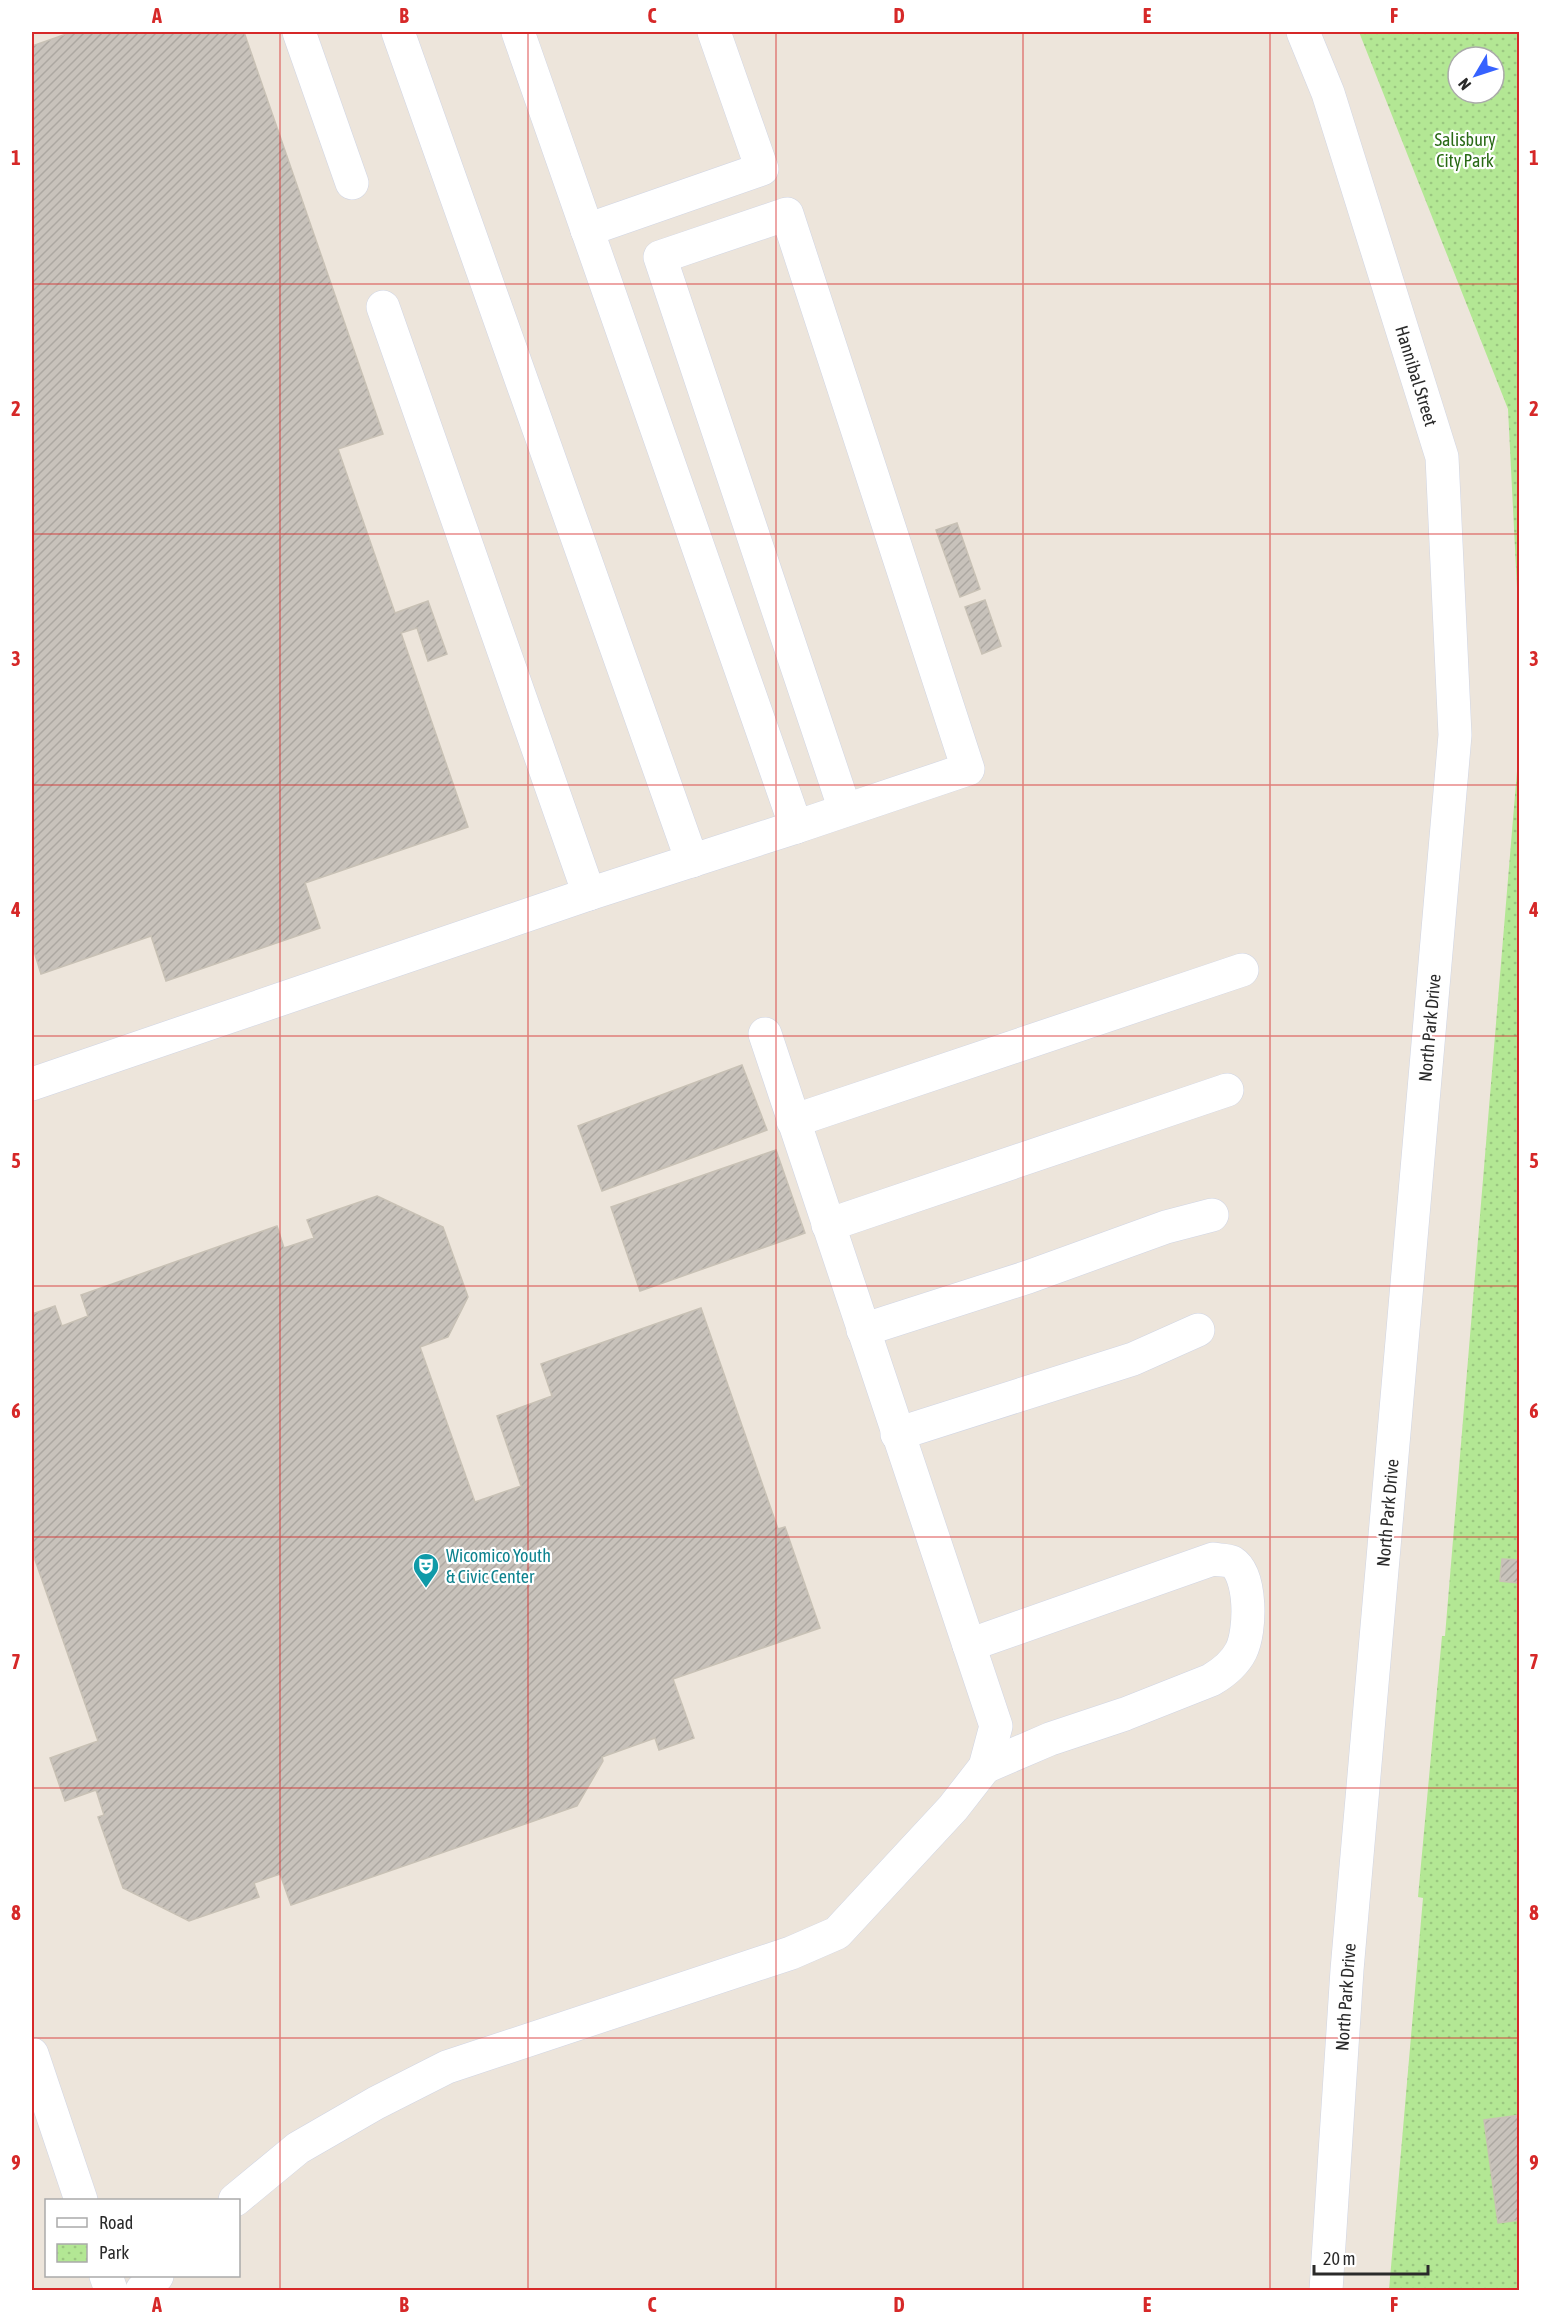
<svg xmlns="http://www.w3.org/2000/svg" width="1551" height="2322" font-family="'Asap Condensed',sans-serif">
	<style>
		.park { fill: url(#park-dots); fill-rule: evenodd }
		.building { fill: url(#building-hatch); stroke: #c8c1b5; stroke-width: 1.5 }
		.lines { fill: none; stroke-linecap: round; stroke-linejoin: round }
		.minor-casing { stroke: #d0d5e4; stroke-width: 34 }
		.minor { stroke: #fff; stroke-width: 33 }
		.grid { fill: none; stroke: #d62828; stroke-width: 1.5; stroke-opacity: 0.55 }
		.labels { text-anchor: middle; stroke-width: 4.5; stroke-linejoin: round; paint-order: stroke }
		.park-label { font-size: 18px; fill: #2a6b16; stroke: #fff }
		.street-label { font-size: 18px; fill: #2a2a2a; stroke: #fff }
		.culture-label { font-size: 18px; fill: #0d838f; stroke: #fff; text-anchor: start }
		.neatline { fill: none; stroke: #d62828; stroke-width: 2 }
		.grid-label { font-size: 20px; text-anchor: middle; font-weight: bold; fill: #d62828 }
	</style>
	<defs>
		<pattern id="park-dots" width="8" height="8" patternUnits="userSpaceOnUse" patternTransform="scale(1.5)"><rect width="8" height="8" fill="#b3e794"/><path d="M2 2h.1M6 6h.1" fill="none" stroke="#9ac680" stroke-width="1.8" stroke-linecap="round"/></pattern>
		<pattern id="building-hatch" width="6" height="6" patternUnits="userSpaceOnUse" patternTransform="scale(1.5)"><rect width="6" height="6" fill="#c8c2bb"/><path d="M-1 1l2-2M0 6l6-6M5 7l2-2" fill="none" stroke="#aca7a1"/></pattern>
	</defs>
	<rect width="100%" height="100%" fill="#ede5db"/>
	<g class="park">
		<path d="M1359 32H1519V628L1508 409ZM1458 57H1494V93H1458Z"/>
		<path d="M1519 747V2290H1389L1423 1898 1418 1897 1442 1636H1445Z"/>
	</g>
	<g class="building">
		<path d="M72 32H244L383 434 338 449 395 613 428 601 447 654 428 661 417 628 401 633 468 827 305 883 320 928 166 981 151 936 41 974 32 945V46Z"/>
		<path d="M957 523 980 589 960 597 936 530Z"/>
		<path d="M985 600 1001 646 982 654 965 607Z"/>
		<path d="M742 1065 767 1130 602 1191 578 1126Z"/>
		<path d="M776 1150 805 1233 640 1291 611 1207Z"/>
		<path d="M377 1196 443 1227 468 1297 448 1337 420 1347 475 1502 521 1486 497 1416 552 1396 541 1364 701 1308 778 1529 785 1527 820 1628 673 1679 694 1738 659 1750 655 1738 602 1757 603 1761 577 1806 291 1905 280 1874 254 1883 259 1897 189 1921 123 1888 98 1817 104 1815 96 1790 65 1801 50 1758 98 1741 32 1551V1314L55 1306 62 1326 88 1316 81 1295 277 1226 284 1248 314 1238 307 1220Z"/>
		<path d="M1502 1559 1520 1560 1518 1583 1500 1581Z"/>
		<path d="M1520 2115V2220L1498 2223 1484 2120Z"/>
	</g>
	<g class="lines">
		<g class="minor-casing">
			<g id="minor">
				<path d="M299 32 352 183"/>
				<path d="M398 32 692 861"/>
				<path d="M1303 32 1328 93 1442 457 1455 735 1347 1970 1326 2290"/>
				<path d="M587 230 762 169 714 32"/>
				<path d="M383 307 589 894"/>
				<path d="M796 827 968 769 787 214 660 257 845 810"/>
				<path d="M32 1084 589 894 796 827 518 32"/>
				<path d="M793 1121 1242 970"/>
				<path d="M828 1225 1227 1090"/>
				<path d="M863 1330 1028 1277 1166 1227 1212 1215"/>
				<path d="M897 1434 1133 1359 1198 1330"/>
				<path d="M969 1645 1213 1559C1218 1560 1227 1560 1232 1562 1252 1575 1251 1631 1241 1651 1235 1663 1223 1673 1211 1680L1125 1714 1050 1739 985 1767"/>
				<path d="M32 2054 81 2200"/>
				<path d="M235 2200 298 2148 376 2103 447 2067 791 1953 837 1933 953 1808 985 1767 996 1726 765 1034"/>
				<path d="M106 2276 111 2290"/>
				<path d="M142 2290 157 2276"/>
			</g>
		</g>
		<use href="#minor" class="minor"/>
	</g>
	<path class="grid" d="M280 32V2290M528 32V2290M776 32V2290M1023 32V2290M1270 32V2290M32 284H1520M32 534H1520M32 785H1520M32 1036H1520M32 1286H1520M32 1537H1520M32 1788H1520M32 2038H1520"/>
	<defs>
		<g id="theatre-pin" transform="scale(1.35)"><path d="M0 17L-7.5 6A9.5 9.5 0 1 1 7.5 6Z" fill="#0f9aa8" stroke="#fff"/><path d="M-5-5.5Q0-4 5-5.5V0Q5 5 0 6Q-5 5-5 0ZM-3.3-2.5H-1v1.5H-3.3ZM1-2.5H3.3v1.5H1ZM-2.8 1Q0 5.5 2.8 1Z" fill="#fff"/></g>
	</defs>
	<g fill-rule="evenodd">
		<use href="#theatre-pin" x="426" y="1566"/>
	</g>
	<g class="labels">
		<g class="park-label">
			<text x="1465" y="146">Salisbury<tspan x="1465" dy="21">City Park</tspan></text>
		</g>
		<g class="street-label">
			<text transform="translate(1416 376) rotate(73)" y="6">Hannibal Street</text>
			<text transform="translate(1430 1028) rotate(-85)" y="6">North Park Drive</text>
			<text transform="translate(1388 1513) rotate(-85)" y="6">North Park Drive</text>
			<text transform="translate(1346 1997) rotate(-86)" y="6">North Park Drive</text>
		</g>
		<g class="culture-label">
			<text x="446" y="1562">Wicomico Youth<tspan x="446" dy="21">&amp; Civic Center</tspan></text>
		</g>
	</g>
	<rect width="1551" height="2322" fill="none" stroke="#ffffff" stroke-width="66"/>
	<rect x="45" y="2199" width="195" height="78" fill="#ffffff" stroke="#aaaaaa" stroke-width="1.5"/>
	<rect x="57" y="2218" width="30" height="9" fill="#ffffff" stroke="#aaaaaa" stroke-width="1.5"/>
	<text x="99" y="2229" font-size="18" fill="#2a2a2a">Road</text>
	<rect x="57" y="2244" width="30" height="18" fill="url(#park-dots)" stroke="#aaaaaa" stroke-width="1.5"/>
	<text x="99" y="2259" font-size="18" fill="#2a2a2a">Park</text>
	<g transform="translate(1476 75) rotate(231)"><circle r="28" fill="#ffffff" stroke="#aaaaaa" stroke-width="1.5"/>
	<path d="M0-4.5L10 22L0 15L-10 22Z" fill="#3662ff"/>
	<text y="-9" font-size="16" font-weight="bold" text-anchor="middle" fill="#2a2a2a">N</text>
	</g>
	<path d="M1314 2265v9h114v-9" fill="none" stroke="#2a2a2a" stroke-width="3"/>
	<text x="1323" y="2265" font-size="18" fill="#2a2a2a" stroke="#ffffff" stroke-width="4.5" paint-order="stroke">20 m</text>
	<rect x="33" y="33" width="1485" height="2256" class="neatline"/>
	<g class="grid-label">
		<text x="157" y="23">A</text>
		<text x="404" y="23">B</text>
		<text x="652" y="23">C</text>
		<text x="899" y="23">D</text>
		<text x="1147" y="23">E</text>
		<text x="1394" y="23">F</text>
		<text x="16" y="165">1</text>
		<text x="1534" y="165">1</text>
		<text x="16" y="416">2</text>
		<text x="1534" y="416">2</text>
		<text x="16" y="666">3</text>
		<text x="1534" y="666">3</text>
		<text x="16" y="917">4</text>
		<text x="1534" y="917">4</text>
		<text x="16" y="1168">5</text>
		<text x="1534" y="1168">5</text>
		<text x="16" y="1418">6</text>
		<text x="1534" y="1418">6</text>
		<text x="16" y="1669">7</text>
		<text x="1534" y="1669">7</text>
		<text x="16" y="1920">8</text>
		<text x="1534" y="1920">8</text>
		<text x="16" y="2170">9</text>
		<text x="1534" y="2170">9</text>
		<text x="157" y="2312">A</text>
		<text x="404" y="2312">B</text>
		<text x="652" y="2312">C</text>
		<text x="899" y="2312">D</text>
		<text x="1147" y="2312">E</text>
		<text x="1394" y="2312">F</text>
	</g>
</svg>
